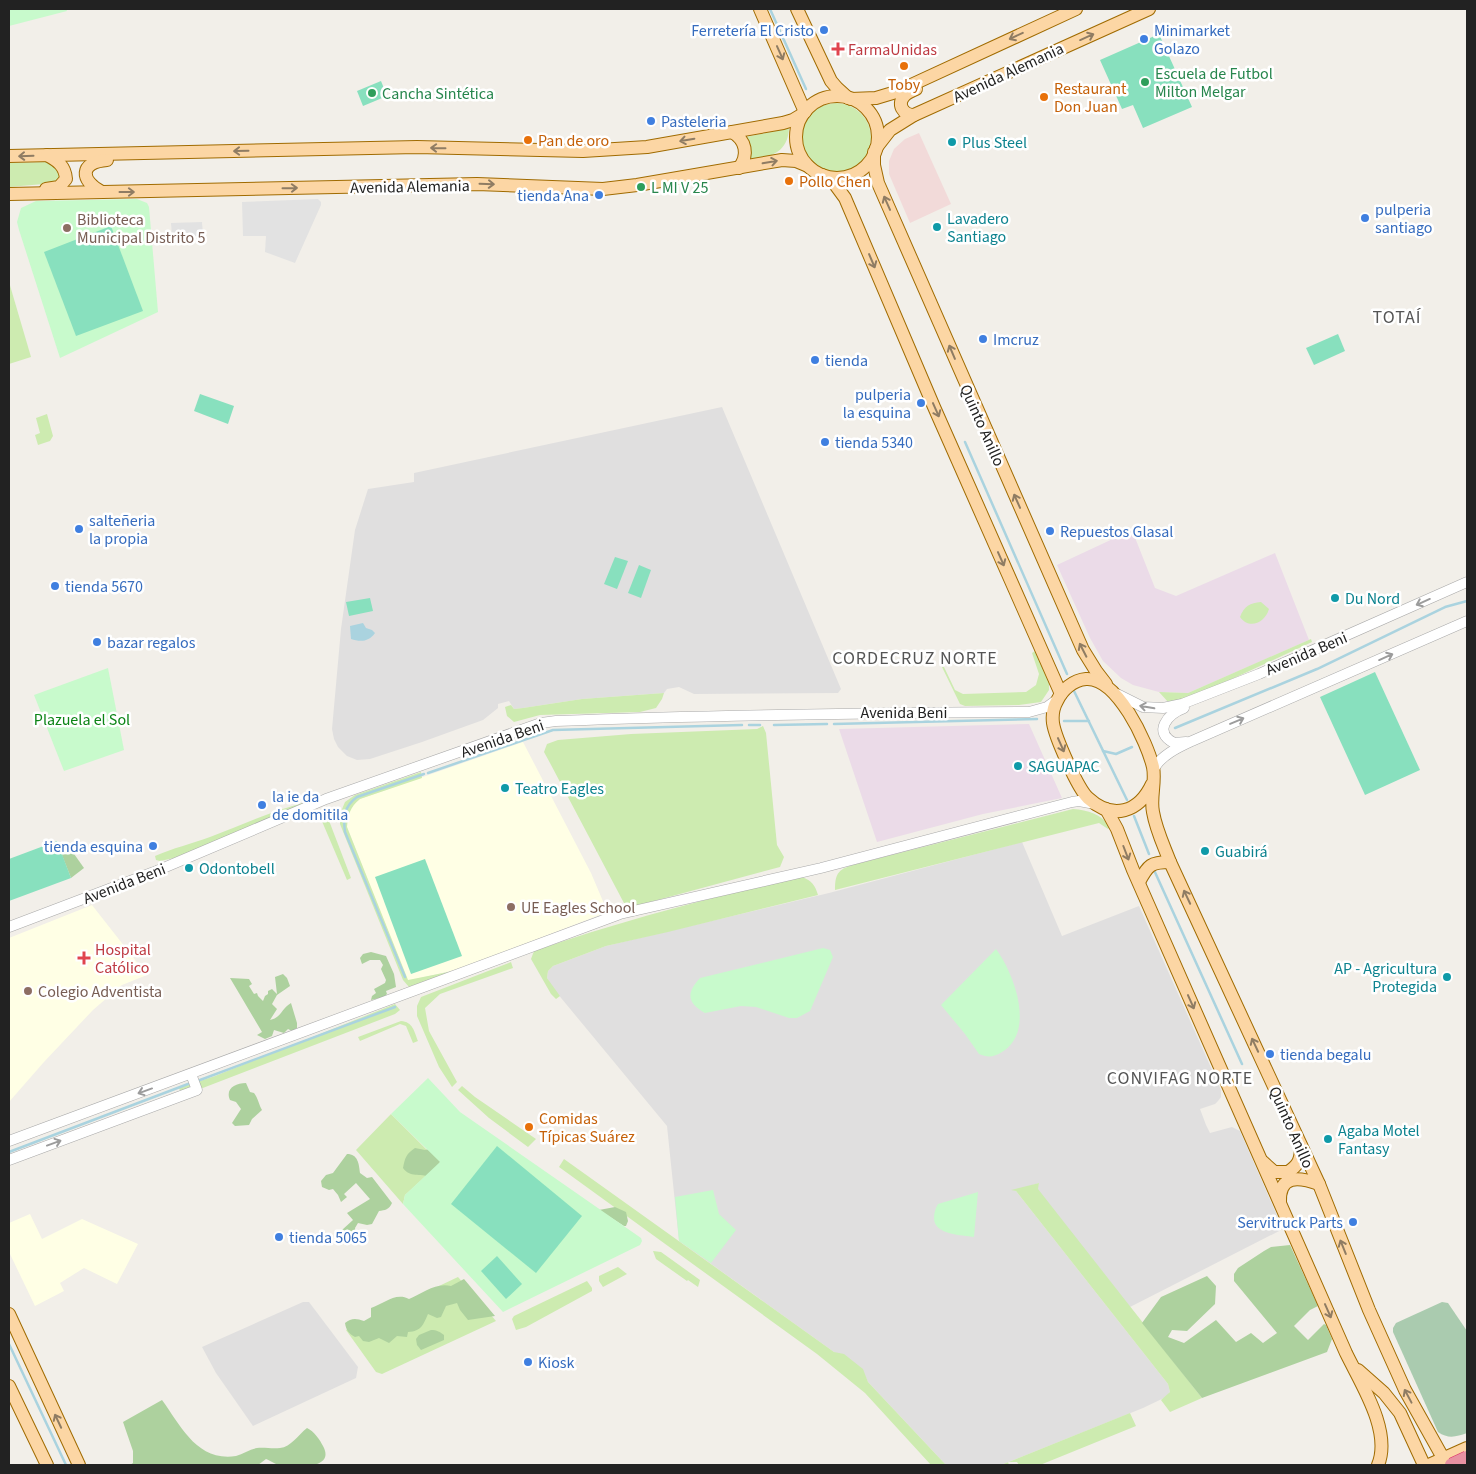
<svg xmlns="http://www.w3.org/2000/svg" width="1476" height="1474" font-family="'Source Sans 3',sans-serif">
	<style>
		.residential { fill: #e0dfdf }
		.commercial { fill: #f2dad9 }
		.industrial { fill: #ebdbe8 }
		.education { fill: #ffffe5 }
		.grass { fill: #cdebb0 }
		.forest { fill: #add19e }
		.cemetery { fill: #aacbaf }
		.park { fill: #c8facc }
		.pitch { fill: #88e0be }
		.parking { fill: #e2e2e2 }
		.water { fill: #aad3df }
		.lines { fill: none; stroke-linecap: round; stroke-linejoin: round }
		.stream { stroke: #aad3df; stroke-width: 2.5 }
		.minor-casing { stroke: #a9a9a9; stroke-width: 11 }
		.major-casing { stroke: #a06b00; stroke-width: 14 }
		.minor { stroke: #fff; stroke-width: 10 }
		.major { stroke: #fcd6a4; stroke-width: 12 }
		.highway-bridge-casing { stroke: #dc2a67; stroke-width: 15; stroke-linecap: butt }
		.highway-bridge { stroke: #e892a2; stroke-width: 14 }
		.oneway { stroke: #8f7c63 }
		.oneway2 { stroke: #9c9c9c }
		.shop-dot { fill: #3f7fe0; stroke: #fff; stroke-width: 2 }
		.health-dot { fill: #e0444e; stroke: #fff; stroke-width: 2 }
		.food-dot { fill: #e8710a; stroke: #fff; stroke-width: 2 }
		.leisure-dot { fill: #2e9e5b; stroke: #fff; stroke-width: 2 }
		.culture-dot { fill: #0f9aa8; stroke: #fff; stroke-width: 2 }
		.education-dot { fill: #8d6e63; stroke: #fff; stroke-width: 2 }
		.labels { text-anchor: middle; stroke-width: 5; stroke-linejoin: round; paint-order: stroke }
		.shop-label { font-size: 16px; fill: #366cbe; stroke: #fff; text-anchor: start }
		.health-label { font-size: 16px; fill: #be3a42; stroke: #fff; text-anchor: start }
		.street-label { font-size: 16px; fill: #222; stroke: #fff }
		.leisure-label { font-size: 16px; fill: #27864d; stroke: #fff; text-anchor: start }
		.food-label { font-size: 16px; fill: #c56008; stroke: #fff; text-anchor: start }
		.culture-label { font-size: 16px; fill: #0d838f; stroke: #fff; text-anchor: start }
		.education-label { font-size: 16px; fill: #785e54; stroke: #fff; text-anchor: start }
		.park-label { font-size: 16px; fill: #0c8416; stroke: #fff }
		.neighbourhood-label { font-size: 18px; letter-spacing: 1px; fill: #555; stroke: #fff }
	</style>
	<rect width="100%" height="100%" fill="#f2efe9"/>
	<g class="residential">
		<path d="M722 407 841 689 838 693 694 694 679 687 667 689 664 693 582 699 523 708 514 709 509 701 498 704V708L483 720 422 742 370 759 357 760 347 756 338 747 334 739 332 729 341 629 355 530 368 489 414 482V473Z"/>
		<path d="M1022 842 1062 936 1139 906 1221 1090V1097L1218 1101 1215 1104 1200 1109 1206 1125 1210 1133 1232 1127 1240 1131 1283 1229 1130 1307 1037 1189 1039 1183 1014 1191H1016L1168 1384 1170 1392 1166 1397 1143 1408 1001 1465H946L868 1382 862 1369 834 1352 679 1241 667 1126 552 987 547 978 548 971 553 966 606 946 829 893Z"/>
		<path d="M303 1302H309L358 1367 356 1378 253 1426 216 1373 202 1347Z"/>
	</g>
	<path class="commercial" d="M919 133 951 204 910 223 889 174V161L894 149 905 139Z"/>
	<g class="industrial">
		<path d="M1132 530 1155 588 1176 596 1275 553 1309 640 1188 693 1159 692 1133 685 1121 678 1103 661 1090 638 1057 565Z"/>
		<path d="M1029 724 1062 798 983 814 877 842 839 729Z"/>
	</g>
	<g class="education">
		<path d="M523 742 591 873 605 906 602 914 459 969 408 981 347 827 348 813 353 805 360 799Z"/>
		<path d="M92 905 147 975 122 985 93 1010 44 1062 9 1102V938Z"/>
		<path d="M30 1214 42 1239 82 1219 138 1244 117 1284 84 1268 60 1283 64 1291 35 1306 9 1252V1223Z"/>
	</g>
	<g class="grass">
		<circle cx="836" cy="138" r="35"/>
		<path d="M789 128C788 153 770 157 750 161L751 150 746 137Z"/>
		<path d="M49 162 53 163 61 174 58 182 44 184 9 187V163Z"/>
		<path d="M9 282 31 357 9 364Z"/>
		<path d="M47 414 53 436 50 441 38 445 35 435 40 433 36 418Z"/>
		<path d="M1261 602 1269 609C1265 623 1249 630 1240 617 1244 606 1250 603 1261 602Z"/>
		<path d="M1311 639 1312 642 1193 697 1169 703 1159 692 1188 693Z"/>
		<path d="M1035 651 1049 681V690L1041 702 1019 705 965 706 960 704 942 667H944L955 690 963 694 1026 692 1036 685 1039 674 1032 653Z"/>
		<path d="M664 693 662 699 656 708 640 712 540 715 514 722 507 716 505 707 511 705 514 709 523 708 582 699Z"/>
		<path d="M763 726 766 733 777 845 784 857 780 867 628 908 625 905 550 763 544 752 547 744 558 740 631 734 757 729Z"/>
		<path d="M421 772 422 778 360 799C350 807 348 815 347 827L408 980 453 971 409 987 403 980 340 824V814L345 802 355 795Z"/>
		<path d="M319 799 174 858 160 861 156 860 155 856C173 848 191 844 210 837 246 823 281 807 319 799Z"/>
		<path d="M1073 809C1088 810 1101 814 1110 827L1108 829 1099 823 835 890C835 872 839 869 856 864Z"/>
		<path d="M323 814 328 818 351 878 347 880 321 819 314 816Z"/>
		<path d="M802 877C812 881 815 885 818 895L668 932 606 946 553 966 548 971 547 978 560 996 556 999 551 994 531 959 534 951C622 921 711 897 802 877Z"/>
		<path d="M511 962 513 968 440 994 425 1008 429 1031 457 1082 452 1087 439 1067 417 1016V1006L421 997Z"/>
		<path d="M395 1004 400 1010 395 1014 182 1096 179 1088 215 1076Z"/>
		<path d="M401 1021C413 1022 414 1031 418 1041L413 1043 406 1026 400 1024 360 1041 358 1037Z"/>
		<path d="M462 1086 475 1097 536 1139 528 1147 489 1118 458 1090Z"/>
		<path d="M391 1114 440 1163 405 1195 403 1204 356 1150Z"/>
		<path d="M564 1159 834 1352 844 1354 863 1369 868 1382 946 1465H931L865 1393 817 1354 559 1167Z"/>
		<path d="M1039 1183 1038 1189 1202 1398 1170 1412 1161 1400 1170 1392 1168 1384 1016 1191 1011 1190Z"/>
		<path d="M653 1251 661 1252 700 1280 698 1287 688 1280 687 1281 656 1259Z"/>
		<path d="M618 1267 627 1274 603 1287 599 1281V1276Z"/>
		<path d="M458 1277 496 1321 382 1374 376 1372 346 1330Z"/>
		<path d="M587 1281 592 1288V1291L526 1327 516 1330 512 1319 514 1316Z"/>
		<path d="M1130 1413 1136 1426 1040 1465H1019L1017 1462H1008L1009 1465H1001Z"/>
	</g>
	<g class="forest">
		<path d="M67 844 84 868 71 878 60 850Z"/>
		<path d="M371 952 386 956 394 974 396 987 386 991 387 994 384 997 371 1000 372 996 376 993 374 989 385 983 386 980 381 969 383 965 380 960H370L362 964 360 958 363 954Z"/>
		<path d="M283 974 287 978 290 986 277 995 272 1004 277 1009 270 1020C281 1018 282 1008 291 1003L297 1023V1028L292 1031 288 1029 284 1033 274 1030 272 1036 265 1039 257 1035 262 1032 230 978 249 979 252 984 249 986 254 994 257 993 258 996 263 1001 265 996 268 994V991L272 989 277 994 275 977Z"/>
		<path d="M246 1083 250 1092 254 1093C258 1098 259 1105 262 1110L252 1119 249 1125 235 1126 232 1123 241 1109 236 1102 230 1100C225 1089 235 1083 246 1083Z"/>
		<path d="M415 1148 425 1150 429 1149 444 1156 430 1177C420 1173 410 1178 403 1168 405 1158 406 1154 415 1148Z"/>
		<path d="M347 1154C358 1154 359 1164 360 1173L367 1178 372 1177 392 1203C389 1210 385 1210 379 1211L372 1224 367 1225 358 1223 355 1228 356 1234 349 1236 341 1233 342 1230 353 1220 347 1213 370 1199 356 1183 344 1194 347 1197 341 1202 338 1195 333 1189 329 1190 322 1187 321 1181 326 1175 333 1173Z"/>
		<path d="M615 1207 626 1212 628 1221 626 1226H624L599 1210Z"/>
		<path d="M1290 1245 1318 1306 1310 1310 1294 1326 1308 1340 1324 1324 1326 1325 1332 1339 1327 1352 1202 1398 1142 1323 1161 1297 1207 1276 1216 1286 1215 1304 1187 1331 1172 1330 1168 1337 1184 1343 1216 1320 1236 1342 1251 1333 1263 1343 1277 1333 1234 1281V1274L1238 1268 1264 1251 1271 1247Z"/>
		<path d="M464 1279 495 1316 468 1320 460 1310 457 1303 446 1306 441 1317 437 1318 428 1314C423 1325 422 1331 408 1332L407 1337 397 1336 389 1343 379 1338 369 1342 363 1341 359 1336 355 1337C349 1334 346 1330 345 1323 351 1318 356 1318 364 1321L371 1317V1308C384 1304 395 1292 409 1299 423 1293 436 1282 451 1286Z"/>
		<path d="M431 1330C437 1330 440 1332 444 1335V1340L421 1350 417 1345 416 1339 419 1335Z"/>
		<path d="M162 1400C181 1426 197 1462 236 1456 243 1454 250 1449 257 1448 264 1447 272 1449 280 1448 291 1447 298 1435 307 1428 314 1431 320 1440 323 1446 336 1470 295 1467 281 1465 276 1465 271 1461 266 1459L258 1465H130L133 1463V1451L123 1422Z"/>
	</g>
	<path class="cemetery" d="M1442 1302 1448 1303 1467 1331V1433C1456 1437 1448 1439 1438 1432L1393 1332V1328L1396 1323Z"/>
	<g class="park">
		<path d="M9 9H66L67 11 9 26Z"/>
		<path d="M137 199 147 203 149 207 158 312 60 358 19 230 17 222 21 208 36 201Z"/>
		<path d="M108 668 124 750 64 771 34 695Z"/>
		<path d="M823 948 830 950 833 957 810 1011 797 1018H789L756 1007 741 1006 705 1013C687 1003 686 993 700 978Z"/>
		<path d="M996 949C1014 973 1036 1032 1002 1052 994 1057 988 1058 979 1054L965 1034 941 1005Z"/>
		<path d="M428 1078 460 1112 641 1238 642 1241 640 1245 503 1312 403 1204 405 1195 440 1162 391 1114Z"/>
		<path d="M713 1190 719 1214 736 1230 711 1263 679 1241 675 1197Z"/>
		<path d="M978 1192 974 1237C962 1235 935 1235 934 1219 934 1213 935 1209 938 1204Z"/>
	</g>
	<g class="pitch">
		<path d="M1159 34 1192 107 1143 128 1133 105 1122 109 1100 60Z"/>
		<path d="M381 81 387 96 363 106 357 91Z"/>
		<path d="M111 226 143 311 76 336 44 252Z"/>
		<path d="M1338 334 1345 351 1314 365 1306 348Z"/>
		<path d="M200 394 234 406 228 424 194 411Z"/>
		<path d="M615 557 628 561 617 589 604 584Z"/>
		<path d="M639 565 651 570 641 598 628 593Z"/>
		<path d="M370 598 373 611 349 616 346 602Z"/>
		<path d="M1375 672 1420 770 1365 795 1320 697Z"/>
		<path d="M57 841 71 878 9 901V859Z"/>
		<path d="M425 859 462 956 411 974 375 877Z"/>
		<path d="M497 1146 582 1216 536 1273 451 1204Z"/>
		<path d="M497 1256 522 1284 506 1299 481 1271Z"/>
	</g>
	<g class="parking">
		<path d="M318 199 321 202V205L295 263 265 252 266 236H243L242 202Z"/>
		<path d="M202 222 203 236H172L171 223Z"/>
	</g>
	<path class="water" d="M363 623 366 628 372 630 375 633C369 642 360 642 351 639L350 626Z"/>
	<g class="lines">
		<g class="stream">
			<path d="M770 9 806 89"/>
			<path d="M965 442 1067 674"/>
			<path d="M1074 691 1127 800"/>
			<path d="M1064 721H1089"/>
			<path d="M834 724 1037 719"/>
			<path d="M749 725H760"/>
			<path d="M774 725 827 724"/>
			<path d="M1175 728 1317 669 1445 607 1467 601"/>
			<path d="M1103 751 1116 754 1132 747"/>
			<path d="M428 773 553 730 742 725"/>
			<path d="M1134 816 1149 854"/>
			<path d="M1154 870 1242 1064"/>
			<path d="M405 977 345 832C343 818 344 806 357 797L424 774"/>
			<path d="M200 1080 395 1007"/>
			<path d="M9 1152 188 1084"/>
			<path d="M9 1344 66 1465"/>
		</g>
		<g class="minor-casing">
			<g id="minor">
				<path d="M1117 694 1143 707 1163 708 1182 704 1259 674 1467 582"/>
				<path d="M1184 708C1168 714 1152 732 1174 743L1186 742"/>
				<path d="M1153 771C1159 756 1179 747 1192 741L1467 621"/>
				<path d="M9 927 154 872 326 799 541 723 556 721C714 715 871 713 1029 712L1047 707 1058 699"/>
				<path d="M9 1141 620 914 821 868 1072 802 1079 801 1095 804"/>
				<path d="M9 1160 197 1090 191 1074"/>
			</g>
		</g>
		<g class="major-casing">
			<g id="major">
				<path d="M760 9 805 112"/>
				<path d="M797 9 831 81 837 88 848 98"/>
				<circle cx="837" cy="137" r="41"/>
				<path d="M851 99 876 98 896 92 1076 9"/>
				<path d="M914 115C903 115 896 104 905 95 908 92 912 91 916 89"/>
				<path d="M732 132C746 140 749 155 739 168"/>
				<path d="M876 148 890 130 914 115 1149 9"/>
				<path d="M874 152V165L878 183 1083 650 1096 671 1106 684"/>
				<path d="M9 156 417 147 583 151 647 147 783 123 793 120 803 114"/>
				<path d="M822 175 834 183 845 198 934 407 1061 694"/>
				<path d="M46 189 59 187 66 179C65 166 58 161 47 155"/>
				<path d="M102 192C80 181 79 162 107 160"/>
				<path d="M9 194 477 184 603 189 637 185 782 160 796 161 808 166"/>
				<path d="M1152 784C1139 812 1113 821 1088 798 1078 789 1055 737 1053 723 1052 715 1053 708 1057 701 1062 690 1073 680 1086 679 1117 677 1147 742 1153 767 1156 782 1150 798 1153 812 1156 830 1164 846 1170 862L1319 1184 1369 1310 1405 1390 1447 1465"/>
				<path d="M1106 809 1117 829 1133 870 1346 1353C1361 1384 1392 1431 1378 1465"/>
				<path d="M1139 882C1148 865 1151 862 1170 862"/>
				<path d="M1263 1162 1274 1172H1288C1299 1165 1301 1159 1301 1146"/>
				<path d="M1280 1202C1279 1174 1299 1177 1319 1184"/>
				<path d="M9 1314 79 1465"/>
				<path d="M1358 1370 1384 1393 1400 1413 1424 1465"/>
				<path d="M9 1386 47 1465"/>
				<path d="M1429 1465 1467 1448"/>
			</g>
		</g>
		<use href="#minor" class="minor"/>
		<use href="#major" class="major"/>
		<g class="highway-bridge-casing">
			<path id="highway-bridge" d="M1452 1465 1467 1458"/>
		</g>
		<use href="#highway-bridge" class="highway-bridge"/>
	</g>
	<defs><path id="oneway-shaft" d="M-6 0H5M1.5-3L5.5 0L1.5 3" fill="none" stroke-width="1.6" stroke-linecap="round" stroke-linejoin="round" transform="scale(1.25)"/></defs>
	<g class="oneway">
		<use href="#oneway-shaft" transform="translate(1016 36) rotate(155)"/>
		<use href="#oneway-shaft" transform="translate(1087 37) rotate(-24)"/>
		<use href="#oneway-shaft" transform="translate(780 53) rotate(66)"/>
		<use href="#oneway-shaft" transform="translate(687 140) rotate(170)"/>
		<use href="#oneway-shaft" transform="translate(438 148) rotate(-179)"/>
		<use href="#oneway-shaft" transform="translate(241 151) rotate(179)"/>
		<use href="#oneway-shaft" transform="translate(26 156) rotate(178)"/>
		<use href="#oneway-shaft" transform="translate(770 162) rotate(-10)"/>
		<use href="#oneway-shaft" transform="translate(487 184) rotate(2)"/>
		<use href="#oneway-shaft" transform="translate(290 188) rotate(-1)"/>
		<use href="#oneway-shaft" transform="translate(127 192)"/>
		<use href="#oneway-shaft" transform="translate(887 203) rotate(-114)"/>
		<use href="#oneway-shaft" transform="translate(872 261) rotate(67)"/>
		<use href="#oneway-shaft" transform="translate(952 352) rotate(-113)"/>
		<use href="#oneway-shaft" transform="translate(936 410) rotate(66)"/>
		<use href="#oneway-shaft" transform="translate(1017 501) rotate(-114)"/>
		<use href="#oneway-shaft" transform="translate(1001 559) rotate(66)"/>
		<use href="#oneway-shaft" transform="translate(1083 650) rotate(-117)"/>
		<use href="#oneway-shaft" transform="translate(1061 745) rotate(66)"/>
		<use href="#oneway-shaft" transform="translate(1126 853) rotate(69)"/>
		<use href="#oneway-shaft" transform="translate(1187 897) rotate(-115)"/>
		<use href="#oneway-shaft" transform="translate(1191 1002) rotate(66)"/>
		<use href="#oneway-shaft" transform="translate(1255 1045) rotate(-115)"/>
		<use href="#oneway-shaft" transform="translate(1343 1247) rotate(-112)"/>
		<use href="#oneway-shaft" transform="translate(1328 1311) rotate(66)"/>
		<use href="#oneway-shaft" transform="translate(1408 1396) rotate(-118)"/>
		<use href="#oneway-shaft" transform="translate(58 1421) rotate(-115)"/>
	</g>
	<g class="oneway2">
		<use href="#oneway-shaft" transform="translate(1423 602) rotate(156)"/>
		<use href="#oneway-shaft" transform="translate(1386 657) rotate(-24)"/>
		<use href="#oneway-shaft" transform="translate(1147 707) rotate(-170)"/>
		<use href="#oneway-shaft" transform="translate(1237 721) rotate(-23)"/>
		<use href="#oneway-shaft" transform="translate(145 1091) rotate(160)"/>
		<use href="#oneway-shaft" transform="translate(54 1143) rotate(-20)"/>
	</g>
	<g class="shop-dot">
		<circle cx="824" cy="30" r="5"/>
		<circle cx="1144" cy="39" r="5"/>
		<circle cx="651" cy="121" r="5"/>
		<circle cx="599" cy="195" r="5"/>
		<circle cx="1365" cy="218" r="5"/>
		<circle cx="983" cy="339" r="5"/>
		<circle cx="815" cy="360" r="5"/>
		<circle cx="921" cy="403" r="5"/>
		<circle cx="825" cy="442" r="5"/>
		<circle cx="79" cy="529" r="5"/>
		<circle cx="1050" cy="531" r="5"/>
		<circle cx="55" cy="586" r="5"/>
		<circle cx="97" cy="642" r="5"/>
		<circle cx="262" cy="805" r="5"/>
		<circle cx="153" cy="846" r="5"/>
		<circle cx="1270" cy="1054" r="5"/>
		<circle cx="1353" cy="1222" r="5"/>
		<circle cx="279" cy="1237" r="5"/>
		<circle cx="528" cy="1362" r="5"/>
	</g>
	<g class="health-dot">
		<path d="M835.5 41.5h5v5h5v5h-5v5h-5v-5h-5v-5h5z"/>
		<path d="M81.5 950.5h5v5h5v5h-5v5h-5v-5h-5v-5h5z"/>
	</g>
	<g class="food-dot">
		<circle cx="904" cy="66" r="5"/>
		<circle cx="1044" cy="97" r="5"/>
		<circle cx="528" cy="140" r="5"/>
		<circle cx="789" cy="181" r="5"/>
		<circle cx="529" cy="1127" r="5"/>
	</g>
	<g class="leisure-dot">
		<circle cx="1145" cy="82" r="5"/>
		<circle cx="372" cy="93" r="5"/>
		<circle cx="641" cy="187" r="5"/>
	</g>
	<g class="culture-dot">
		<circle cx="952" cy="142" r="5"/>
		<circle cx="937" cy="227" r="5"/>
		<circle cx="1335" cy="598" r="5"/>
		<circle cx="1018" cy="766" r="5"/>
		<circle cx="505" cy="788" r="5"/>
		<circle cx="1205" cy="851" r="5"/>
		<circle cx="189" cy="868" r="5"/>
		<circle cx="1447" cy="977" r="5"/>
		<circle cx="1328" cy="1139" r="5"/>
	</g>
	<g class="education-dot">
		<circle cx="67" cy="228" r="5"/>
		<circle cx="511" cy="907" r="5"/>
		<circle cx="28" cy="991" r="5"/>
	</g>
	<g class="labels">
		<g class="shop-label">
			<text x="814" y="36" text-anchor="end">Ferretería El Cristo</text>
			<text x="1154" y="36">Minimarket<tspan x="1154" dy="18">Golazo</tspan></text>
			<text x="661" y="127">Pasteleria</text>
			<text x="589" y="201" text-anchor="end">tienda Ana</text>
			<text x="1375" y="215">pulperia<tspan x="1375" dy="18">santiago</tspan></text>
			<text x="993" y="345">Imcruz</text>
			<text x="825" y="366">tienda</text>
			<text x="911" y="400" text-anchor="end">pulperia<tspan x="911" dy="18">la esquina</tspan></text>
			<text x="835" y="448">tienda 5340</text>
			<text x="89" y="526">salteñeria<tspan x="89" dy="18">la propia</tspan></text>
			<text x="1060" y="537">Repuestos Glasal</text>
			<text x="65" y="592">tienda 5670</text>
			<text x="107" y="648">bazar regalos</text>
			<text x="272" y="802">la ie da<tspan x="272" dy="18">de domitila</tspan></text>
			<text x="143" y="852" text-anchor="end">tienda esquina</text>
			<text x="1280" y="1060">tienda begalu</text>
			<text x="1343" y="1228" text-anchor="end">Servitruck Parts</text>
			<text x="289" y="1243">tienda 5065</text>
			<text x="538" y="1368">Kiosk</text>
		</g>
		<g class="health-label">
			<text x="848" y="55">FarmaUnidas</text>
			<text x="95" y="955">Hospital<tspan x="95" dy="18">Católico</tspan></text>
		</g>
		<g class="street-label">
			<text transform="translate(1008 72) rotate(-25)" y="6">Avenida Alemania</text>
			<text transform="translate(410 186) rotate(-1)" y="6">Avenida Alemania</text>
			<text transform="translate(983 425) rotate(66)" y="6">Quinto Anillo</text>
			<text transform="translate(1306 653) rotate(-23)" y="6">Avenida Beni</text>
			<text x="904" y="718">Avenida Beni</text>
			<text transform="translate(502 738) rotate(-19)" y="6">Avenida Beni</text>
			<text transform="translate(124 883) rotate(-21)" y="6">Avenida Beni</text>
			<text transform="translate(1292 1127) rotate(66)" y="6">Quinto Anillo</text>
		</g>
		<g class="leisure-label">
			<text x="1155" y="79">Escuela de Futbol<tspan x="1155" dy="18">Milton Melgar</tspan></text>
			<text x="382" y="99">Cancha Sintética</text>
			<text x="651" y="193">L MI V 25</text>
		</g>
		<g class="food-label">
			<text x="904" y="90" text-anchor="middle">Toby</text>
			<text x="1054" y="94">Restaurant<tspan x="1054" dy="18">Don Juan</tspan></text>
			<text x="538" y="146">Pan de oro</text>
			<text x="799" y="187">Pollo Chen</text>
			<text x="539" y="1124">Comidas<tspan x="539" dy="18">Típicas Suárez</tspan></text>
		</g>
		<g class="culture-label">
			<text x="962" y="148">Plus Steel</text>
			<text x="947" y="224">Lavadero<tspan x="947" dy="18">Santiago</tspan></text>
			<text x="1345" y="604">Du Nord</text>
			<text x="1028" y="772">SAGUAPAC</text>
			<text x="515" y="794">Teatro Eagles</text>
			<text x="1215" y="857">Guabirá</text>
			<text x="199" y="874">Odontobell</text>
			<text x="1437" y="974" text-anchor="end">AP - Agricultura<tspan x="1437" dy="18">Protegida</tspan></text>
			<text x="1338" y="1136">Agaba Motel<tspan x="1338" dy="18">Fantasy</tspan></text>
		</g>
		<g class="education-label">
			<text x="77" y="225">Biblioteca<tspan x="77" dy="18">Municipal Distrito 5</tspan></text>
			<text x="521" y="913">UE Eagles School</text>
			<text x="38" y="997">Colegio Adventista</text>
		</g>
		<g class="park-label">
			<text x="82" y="725">Plazuela el Sol</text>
		</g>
		<g class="neighbourhood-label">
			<text x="1397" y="323">TOTAÍ</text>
			<text x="915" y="664">CORDECRUZ NORTE</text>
			<text x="1180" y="1084">CONVIFAG NORTE</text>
		</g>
	</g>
	<rect width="1476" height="1474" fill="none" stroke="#222222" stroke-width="20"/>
</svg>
